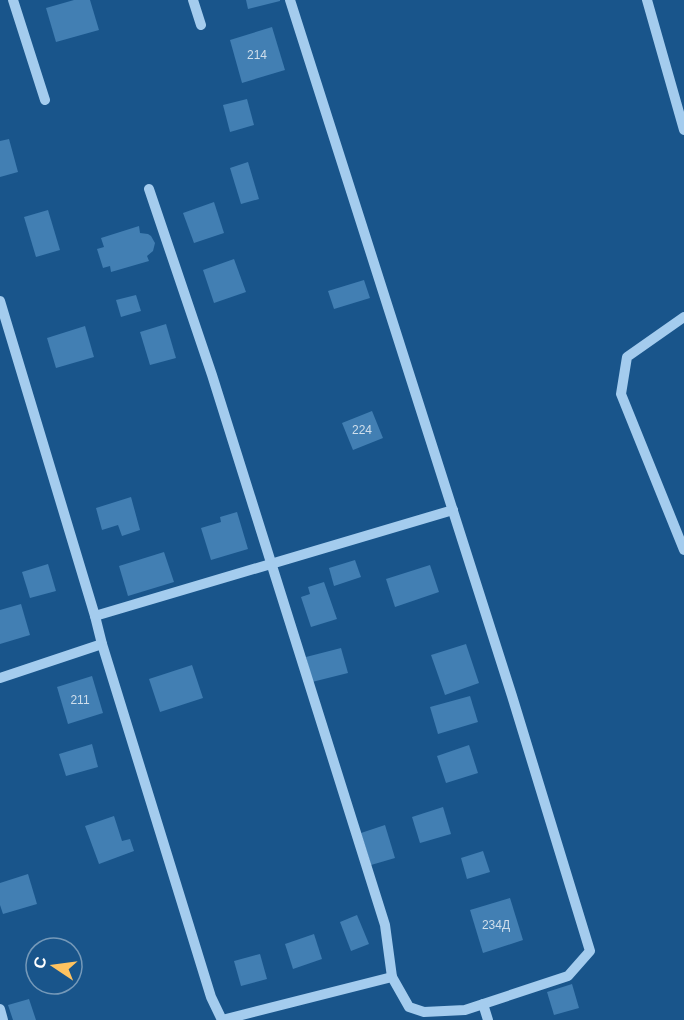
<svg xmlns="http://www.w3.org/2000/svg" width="684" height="1020" font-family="Helvetica,sans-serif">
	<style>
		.building { fill: #427fb3 }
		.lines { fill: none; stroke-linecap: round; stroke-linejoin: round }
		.minor { stroke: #a4ccee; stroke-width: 10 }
		.labels { text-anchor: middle; stroke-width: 6; stroke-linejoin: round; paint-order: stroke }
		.number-label { font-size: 12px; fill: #d0dfec }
	</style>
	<rect width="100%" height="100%" fill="#19558b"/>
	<g class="building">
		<path d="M74 0H90L99 30 56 42 46 8Z"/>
		<path d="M246 0H280V1L248 9Z"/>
		<path d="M272 27 285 70 242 83 230 40Z"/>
		<path d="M247 99 254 125 230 132 223 105Z"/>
		<path d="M9 139 18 172 0 177V141Z"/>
		<path d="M248 162 259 199 241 204 230 168Z"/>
		<path d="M214 202 224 233 194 243 183 213Z"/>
		<path d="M48 210 60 250 36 257 24 217Z"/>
		<path d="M139 226 140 233 148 234 151 236 155 243 153 251 147 256 149 261 111 272 110 266 103 268 97 249 104 247 101 238Z"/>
		<path d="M234 259 246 292 214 303 203 270Z"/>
		<path d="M364 280 370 298 334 309 328 291Z"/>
		<path d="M136 295 141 311 121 317 116 300Z"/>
		<path d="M166 324 176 358 150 365 140 332Z"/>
		<path d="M85 326 94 357 56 368 47 338Z"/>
		<path d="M372 411 383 438 353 450 342 423Z"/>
		<path d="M131 497 140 530 122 536 118 525 102 530 96 508Z"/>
		<path d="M237 512 248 549 211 560 201 528 221 522 220 517Z"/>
		<path d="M164 552 174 582 128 596 119 566Z"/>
		<path d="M355 560 361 577 334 586 329 568Z"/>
		<path d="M48 564 56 591 30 598 22 572Z"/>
		<path d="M430 565 439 592 395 607 386 579Z"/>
		<path d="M324 582 337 619 311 627 301 597 310 594 308 587Z"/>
		<path d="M21 604 30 635 0 644V610Z"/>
		<path d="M466 644 479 683 445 695 431 655Z"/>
		<path d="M341 648 348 673 312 682 306 657Z"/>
		<path d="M192 665 203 698 160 712 149 679Z"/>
		<path d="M92 676 103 713 68 724 57 687Z"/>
		<path d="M470 696 478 722 438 734 430 707Z"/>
		<path d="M92 744 98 767 66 776 59 754Z"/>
		<path d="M469 745 478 773 446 783 437 756Z"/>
		<path d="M443 807 451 834 420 843 412 817Z"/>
		<path d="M114 816 122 841 130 839 134 851 99 864 85 826Z"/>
		<path d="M385 825 395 858 371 865 361 833Z"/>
		<path d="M483 851 490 872 467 879 461 858Z"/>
		<path d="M28 874 37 904 3 914 0 905V883Z"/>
		<path d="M510 898 523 940 483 953 470 910Z"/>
		<path d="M357 915 369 944 351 951 340 922Z"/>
		<path d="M314 934 322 959 293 969 285 944Z"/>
		<path d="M260 954 267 979 241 986 234 961Z"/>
		<path d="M572 984 579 1008 554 1015 547 992Z"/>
		<path d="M29 999 36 1020H13L8 1005Z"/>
	</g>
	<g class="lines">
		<g class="minor">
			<path d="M13 0 45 100"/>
			<path d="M193 0 201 25"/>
			<path d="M647 0 684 130"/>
			<path d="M149 189 212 375 385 925 392 977"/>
			<path d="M0 301 95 616 102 644 211 997 222 1020 392 977 409 1007 424 1012 465 1010 568 976 590 951 512 696 290 0"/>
			<path d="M684 317 627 357 621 394 684 550"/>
			<path d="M95 616 453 510"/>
			<path d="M0 678 102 644"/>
			<path d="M483 1004 488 1020"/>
			<path d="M0 1009 3 1020"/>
		</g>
	</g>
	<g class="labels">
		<g class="number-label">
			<text x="257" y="59">214</text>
			<text x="362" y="434">224</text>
			<text x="80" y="704">211</text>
			<text x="496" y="929">234Д</text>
		</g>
	</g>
	<g transform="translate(54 966) rotate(283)"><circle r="28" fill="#19558b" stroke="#7599b9" stroke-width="1.5"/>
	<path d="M0-4.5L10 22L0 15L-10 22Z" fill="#ffc360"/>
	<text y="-9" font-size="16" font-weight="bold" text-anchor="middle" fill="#ffffff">С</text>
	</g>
</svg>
